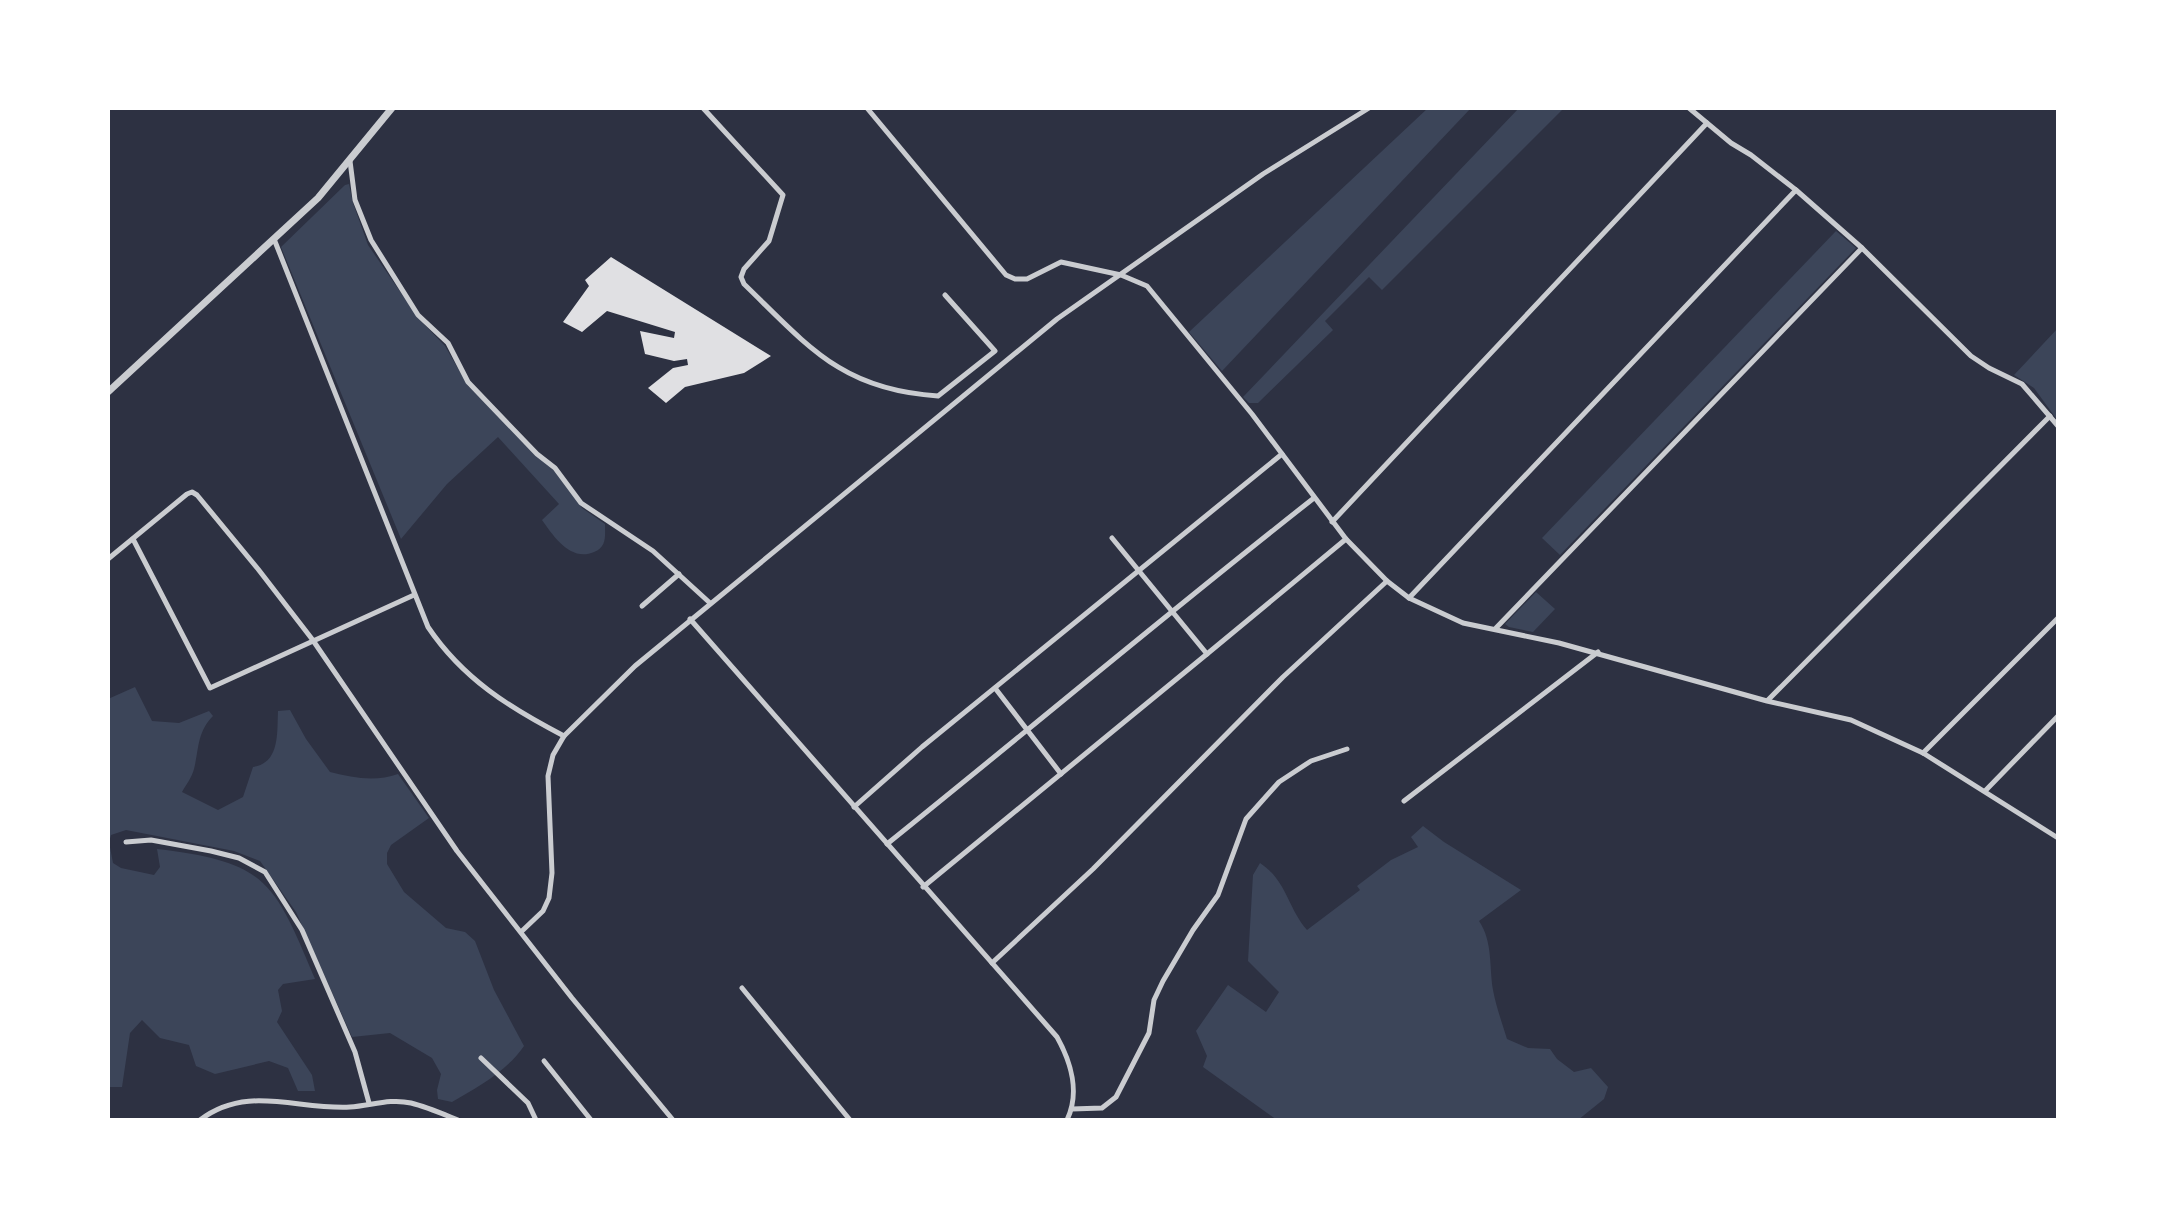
<svg xmlns="http://www.w3.org/2000/svg" width="2166" height="1228" font-family="'Fira Sans Condensed',sans-serif">
	<style>
		.green { fill: #3c4559 }
		.building { fill: #e0e0e3 }
		.lines { fill: none; stroke-linecap: round; stroke-linejoin: round }
		.minor { stroke: #caccd0; stroke-width: 5 }
		.tertiary { stroke: #caccd0; stroke-width: 7 }
	</style>
	<rect width="100%" height="100%" fill="#2d3142"/>
	<g class="green">
		<path d="M1428 108H1471L1222 371 1189 332Z"/>
		<path d="M1519 108H1564L1382 290 1369 277 1325 321 1333 330 1258 403H1249L1243 397Z"/>
		<path d="M349 184 353 203 368 245 419 319 445 346 468 386 555 472 582 508 605 524C605 536 607 547 594 552 571 562 554 537 542 520L559 504 498 437 447 484 401 539 281 247 345 185Z"/>
		<path d="M1836 231 1856 248 1560 555 1542 538Z"/>
		<path d="M2058 328V421L2034 388 2014 375Z"/>
		<path d="M1536 592 1555 609 1533 632 1509 627 1505 624Z"/>
		<path d="M135 687 152 721 179 723 209 711 213 716C197 732 199 749 194 769 192 777 186 785 182 792L218 810 243 797 253 767C280 763 277 733 278 711L290 710 306 739 330 772C353 778 376 782 398 774L429 818 391 845 387 853V864L404 892 446 928 465 932 475 941 494 990 524 1046C506 1072 479 1086 452 1102L438 1099 437 1090 441 1074 432 1058 390 1033 352 1037 296 912 260 861 234 851 126 830 111 835 109 842 113 863 121 868 154 875 160 867 157 849C268 862 274 882 315 979L283 984 278 990 282 1011 277 1022 312 1075 315 1091H298L288 1068 269 1061 215 1074 196 1066 189 1045 160 1038 142 1020 130 1033 122 1087H108V699Z"/>
		<path d="M1423 826 1444 842 1521 890 1479 921C1493 942 1489 966 1493 990 1496 1006 1502 1023 1507 1039L1528 1048 1550 1049 1557 1059 1574 1072 1591 1068 1608 1087 1604 1099 1578 1120H1277L1203 1067 1207 1056 1196 1031 1228 985 1266 1012 1279 992 1248 961 1253 875 1260 863C1287 881 1287 907 1307 930L1360 890 1357 886 1391 860 1418 847 1411 837Z"/>
	</g>
	<path class="building" d="M611 257 771 356 744 373 685 387 666 403 648 388 673 368 688 365 687 359 674 361 645 354 640 331 674 338 675 332 607 311 582 332 563 322 589 286 585 280Z"/>
	<g class="lines">
		<g class="minor">
			<path d="M703 108 783 195 769 241 744 269 741 277 744 284C809 347 842 390 938 396L995 351 945 295"/>
			<path d="M867 108 1006 275 1015 279H1027L1061 262 1121 275 1147 286 1252 414 1346 539 1387 581 1409 598 1463 623 1559 643 1767 701 1851 720 1923 753 2058 838"/>
			<path d="M1689 108 1731 143 1751 155 1796 190 1862 248 1971 356 1989 368 2022 384 2058 426"/>
			<path d="M350 161 355 200 371 240 418 315 448 343 468 382 537 454 555 468 581 503 653 551 710 603"/>
			<path d="M274 239 428 627C463 679 510 708 564 736"/>
			<path d="M1332 522 1707 123"/>
			<path d="M1112 538 1207 654 1346 539"/>
			<path d="M133 539 210 688 414 595"/>
			<path d="M108 559 187 494 192 492 197 495 258 569 312 639 457 851 572 998 673 1120"/>
			<path d="M1409 598 1796 190"/>
			<path d="M642 606 679 574"/>
			<path d="M690 619 1057 1037C1071 1062 1080 1093 1067 1120"/>
			<path d="M1496 628 1862 248"/>
			<path d="M995 688 1061 774"/>
			<path d="M1768 700 2050 416"/>
			<path d="M1923 753 2058 618"/>
			<path d="M1986 790 2058 716"/>
			<path d="M1404 801 1598 652"/>
			<path d="M854 807 922 747 1282 454"/>
			<path d="M126 842 151 840 211 851 239 858 265 872 302 930 355 1052 369 1103"/>
			<path d="M887 844C1030 729 1170 611 1314 498"/>
			<path d="M923 887 1207 654"/>
			<path d="M522 931 543 911 549 898 552 873 548 776 553 755 564 736 635 666 1057 319 1263 174 1369 108"/>
			<path d="M992 963 1093 869 1283 677 1387 581"/>
			<path d="M742 988 850 1120"/>
			<path d="M481 1058 528 1103 536 1120"/>
			<path d="M544 1061 591 1120"/>
			<path d="M1072 1109 1102 1108 1116 1097 1149 1033 1154 1000 1163 981 1193 930 1218 895 1246 819 1279 782 1311 761 1347 749"/>
			<path d="M200 1120C247 1084 297 1110 350 1107 370 1106 390 1098 411 1103 427 1107 443 1114 458 1120"/>
		</g>
		<path class="tertiary" d="M108 392 318 198 392 108"/>
	</g>
	<rect width="2166" height="1228" fill="none" stroke="#ffffff" stroke-width="220"/>
</svg>
